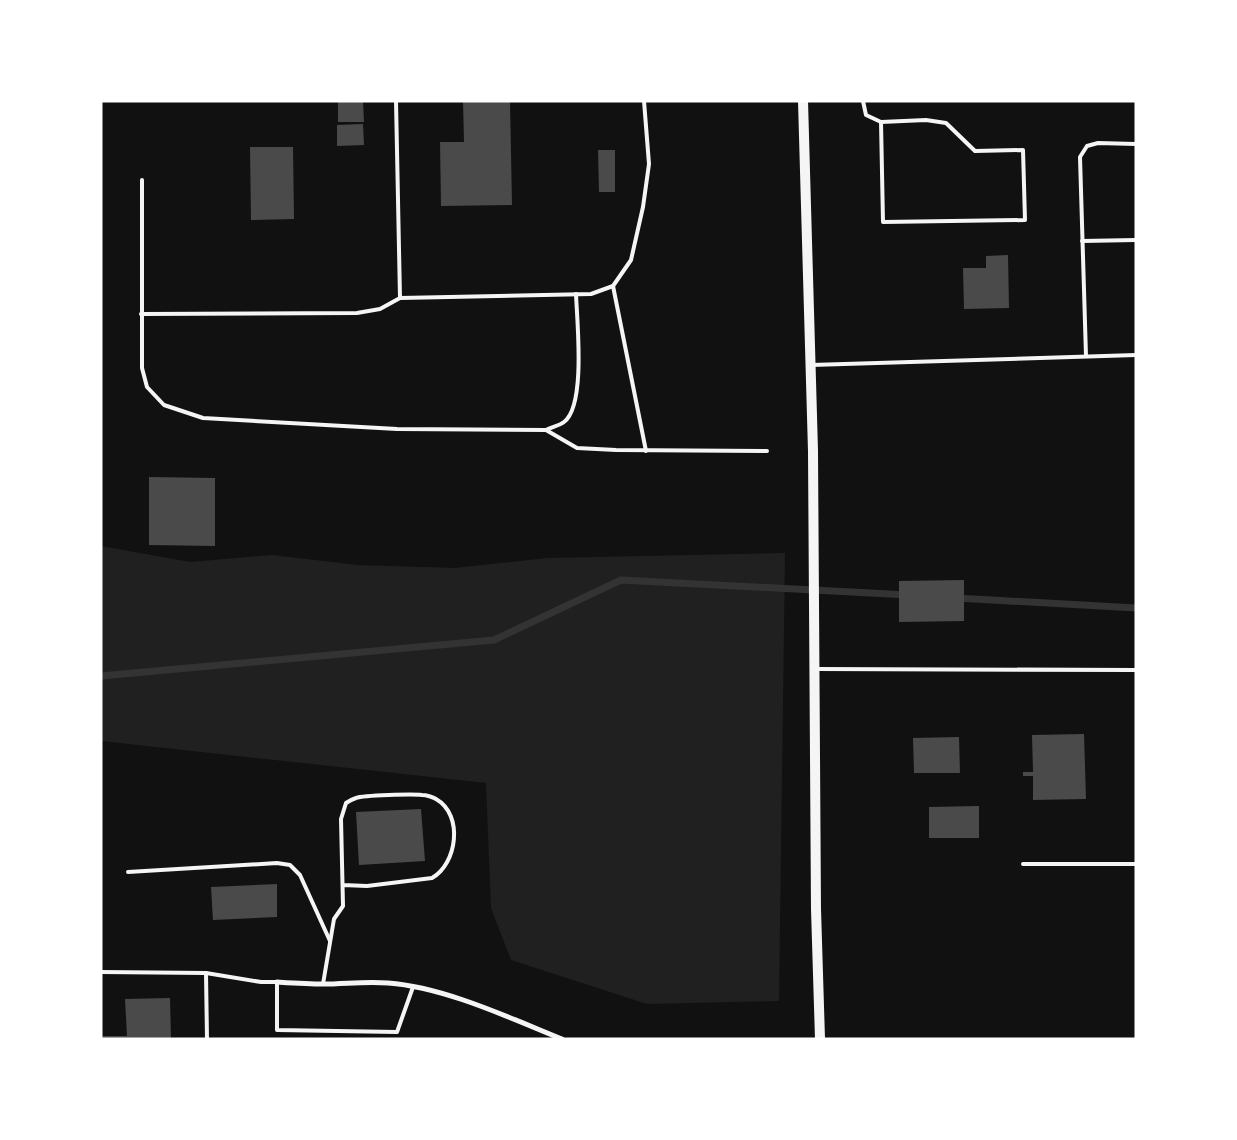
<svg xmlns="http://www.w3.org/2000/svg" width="1237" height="1140" font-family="'Varela Round',sans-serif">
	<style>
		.green { fill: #202020 }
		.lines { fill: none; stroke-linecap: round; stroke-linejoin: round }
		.stream { stroke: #333; stroke-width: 7 }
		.building { fill: #4a4a4a }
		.service { stroke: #f5f5f5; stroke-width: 4 }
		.minor { stroke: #f5f5f5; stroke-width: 5 }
		.secondary { stroke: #f5f5f5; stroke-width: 10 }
	</style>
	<rect width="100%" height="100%" fill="#111"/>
	<path class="green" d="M101 546 190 562 272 555 357 565 455 568 548 558 785 553 779 1001 647 1004 511 960 491 908 486 783 101 741Z"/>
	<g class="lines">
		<g class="stream">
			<path d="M956 598 1136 608"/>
			<path d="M101 676 494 640 621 580 908 595"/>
		</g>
	</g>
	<g class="building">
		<path d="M338 101H363L364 122H338Z"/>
		<path d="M463 101H510L512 205 441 206 440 142H464Z"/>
		<path d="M363 124 364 145 337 146V125Z"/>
		<path d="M250 147H293L294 219 251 220Z"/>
		<path d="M598 150H615V192H599Z"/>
		<path d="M1008 255 1009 308 964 309 963 268H986V256Z"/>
		<path d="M149 477 215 478V546L149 545Z"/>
		<path d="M964 580V621L899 622V581Z"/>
		<path d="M1084 734 1086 799 1033 800V776H1023V772H1033L1032 735Z"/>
		<path d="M959 737 960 773H914L913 738Z"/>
		<path d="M979 806V838H929V807Z"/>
		<path d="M421 809 425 861 359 865 356 812Z"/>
		<path d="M277 884V917L213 920 211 887Z"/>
		<path d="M170 998 171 1039H101V1036H127L125 999Z"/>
	</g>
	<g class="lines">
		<g class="service">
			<path d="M396 101 400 298 591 294 613 286 631 260 643 207 649 164 644 101"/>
			<path d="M863 101 866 115 881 122 926 120 946 123 975 151 1023 150 1025 220 883 222 881 122"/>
			<path d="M142 180V368L147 387 164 405 203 418 397 429 546 430C551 427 559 426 564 422 586 406 577 321 576 294"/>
			<path d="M1082 241 1136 240"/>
			<path d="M613 286 646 451"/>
			<path d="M141 314 357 313 380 309 400 298"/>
			<path d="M1086 356 1080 157 1087 146 1098 143 1136 144"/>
			<path d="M811 365 1136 355"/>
			<path d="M546 430 577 448 616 450 767 451"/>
			<path d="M816 669 1136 670"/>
			<path d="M1023 864H1136"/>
			<path d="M128 872 277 863 290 865 300 875 330 941"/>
			<path d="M101 972 206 973 261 982H277V1030L397 1032 413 987"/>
			<path d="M206 973 207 1039"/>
			<path d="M323 984 334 919 343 906 341 819 346 803C349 801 353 799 356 798 364 795 413 794 422 795 426 795 433 797 436 799 464 815 457 864 432 878L367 886 343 885"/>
		</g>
		<path class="minor" d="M277 982C293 983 308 984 323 984 345 984 366 981 388 983 444 987 510 1018 562 1039"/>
		<path class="secondary" d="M803 101 813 451 816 909 820 1039"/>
	</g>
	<rect width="1237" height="1140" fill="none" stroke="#ffffff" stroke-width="205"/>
</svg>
